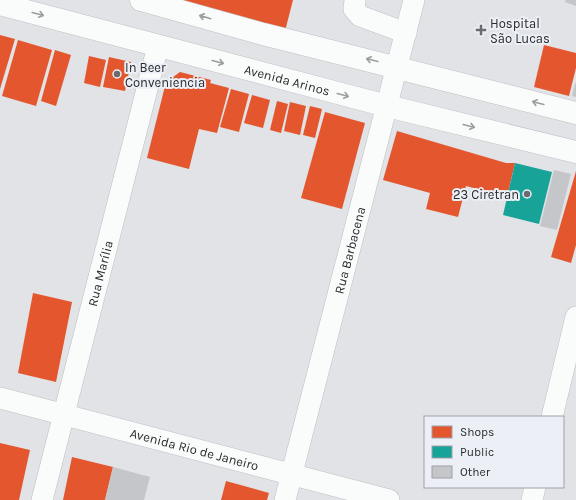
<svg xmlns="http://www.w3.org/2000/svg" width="576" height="500" font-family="Karla,sans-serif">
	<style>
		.shops { fill: #e4572e }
		.public { fill: #17a398 }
		.building { fill: #c4c6c9 }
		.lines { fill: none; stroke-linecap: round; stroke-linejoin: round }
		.minor-casing { stroke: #bebfc2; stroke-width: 22 }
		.major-casing { stroke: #bebfc2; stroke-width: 23 }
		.minor { stroke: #fafbfb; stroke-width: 21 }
		.major { stroke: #fafbfb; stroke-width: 22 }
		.oneway { stroke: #9c9d9e }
		.poi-dot { fill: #696b6e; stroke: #eceff6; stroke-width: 1.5 }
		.labels { text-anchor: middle; stroke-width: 4; stroke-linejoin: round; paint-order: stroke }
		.poi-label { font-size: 13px; fill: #292b2d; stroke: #eceff6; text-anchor: start }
		.street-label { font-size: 13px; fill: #292b2d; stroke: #eceff6 }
	</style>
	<rect width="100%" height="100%" fill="#e1e3e7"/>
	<g class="shops">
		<path d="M178 0H293L284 35Z"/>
		<path d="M0 35 15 39 0 89Z"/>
		<path d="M18 40 52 50 36 106 2 96Z"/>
		<path d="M544 45 576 53V68L569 96 534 87Z"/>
		<path d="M55 50 71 55 56 106 41 101Z"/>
		<path d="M89 56 106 60 100 87 84 83Z"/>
		<path d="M109 57 131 62 125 91 103 87Z"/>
		<path d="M180 72 211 80 210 83 229 88 217 133 199 129 189 169 147 158 166 82Z"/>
		<path d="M231 89 249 94 239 132 220 127Z"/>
		<path d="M252 95 270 100 263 128 244 123Z"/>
		<path d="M277 101 288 104 281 133 270 130Z"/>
		<path d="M290 102 306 106 300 135 284 131Z"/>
		<path d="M310 106 322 109 315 138 303 135Z"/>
		<path d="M325 112 365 123 342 209 301 198Z"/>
		<path d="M397 131 506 163H515L507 197 466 186 458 217 426 209 430 193 383 180Z"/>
		<path d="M576 171V245L571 263 551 257Z"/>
		<path d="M33 293 72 302 56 382 18 373Z"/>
		<path d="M0 443 30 450 19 500H0Z"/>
		<path d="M72 457 113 467 105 500H63Z"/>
		<path d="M226 481 269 493 267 500H221Z"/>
	</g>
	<path class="public" d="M515 163 552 172 539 224 503 215Z"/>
	<g class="building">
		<path d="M566 0H576V6L565 2Z"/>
		<path d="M575 83H576V97L572 96Z"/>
		<path d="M554 170 571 174 557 230 540 226Z"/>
		<path d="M113 467 150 477 144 500H105Z"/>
	</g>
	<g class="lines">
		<g class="minor-casing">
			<g id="minor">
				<path d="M355 0 354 9 360 16 406 33"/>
				<path id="s1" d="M0 398 389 500"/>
				<path d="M552 417 576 317"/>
				<path id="s2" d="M42 500 158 46"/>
				<path id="s3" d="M285 500 414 0"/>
				<path d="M532 500 535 487"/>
			</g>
		</g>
		<g class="major-casing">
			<g id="major">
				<path d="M141 0 263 34 576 113"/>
				<path id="s4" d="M0 4 387 106 576 152"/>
			</g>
		</g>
		<use href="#minor" class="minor"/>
		<use href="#major" class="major"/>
	</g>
	<defs><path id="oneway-shaft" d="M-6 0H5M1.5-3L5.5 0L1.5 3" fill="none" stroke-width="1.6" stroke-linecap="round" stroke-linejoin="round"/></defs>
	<g class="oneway">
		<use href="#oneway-shaft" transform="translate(38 14) rotate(15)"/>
		<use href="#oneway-shaft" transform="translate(205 17) rotate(-164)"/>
		<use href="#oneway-shaft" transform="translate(372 60) rotate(-166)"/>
		<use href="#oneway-shaft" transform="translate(218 62) rotate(15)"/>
		<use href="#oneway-shaft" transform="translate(343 95) rotate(15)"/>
		<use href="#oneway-shaft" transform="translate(538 103) rotate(-165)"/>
		<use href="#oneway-shaft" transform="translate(469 126) rotate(14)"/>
	</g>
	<g class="poi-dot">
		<path d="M479 24h4v4h4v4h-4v4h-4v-4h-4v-4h4z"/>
		<circle cx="117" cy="74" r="4"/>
		<circle cx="527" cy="194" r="4"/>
	</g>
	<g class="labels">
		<g class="poi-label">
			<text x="490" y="28">Hospital<tspan x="490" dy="15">São Lucas</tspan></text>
			<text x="125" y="72">In Beer<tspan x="125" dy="15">Conveniencia</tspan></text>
			<text x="519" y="199" text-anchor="end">23 Ciretran</text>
		</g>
		<g class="street-label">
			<text dy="5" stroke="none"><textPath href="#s4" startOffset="297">Avenida Arinos</textPath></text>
			<text dy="5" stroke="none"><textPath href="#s3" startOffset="258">Rua Barbacena</textPath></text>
			<text dy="5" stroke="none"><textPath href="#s2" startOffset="234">Rua Marília</textPath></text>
			<text dy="5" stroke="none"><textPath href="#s1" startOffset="201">Avenida Rio de Janeiro</textPath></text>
		</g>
	</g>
	<rect x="424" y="416" width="140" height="72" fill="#eceff6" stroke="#9ea1a6"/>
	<rect x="432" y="426" width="20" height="12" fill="#e4572e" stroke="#9ea1a6"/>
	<text x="460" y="436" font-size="12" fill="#292b2d">Shops</text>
	<rect x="432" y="446" width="20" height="12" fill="#17a398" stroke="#9ea1a6"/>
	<text x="460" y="456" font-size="12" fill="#292b2d">Public</text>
	<rect x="432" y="466" width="20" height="12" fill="#c4c6c9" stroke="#9ea1a6"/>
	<text x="460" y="476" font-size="12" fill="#292b2d">Other</text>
</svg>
